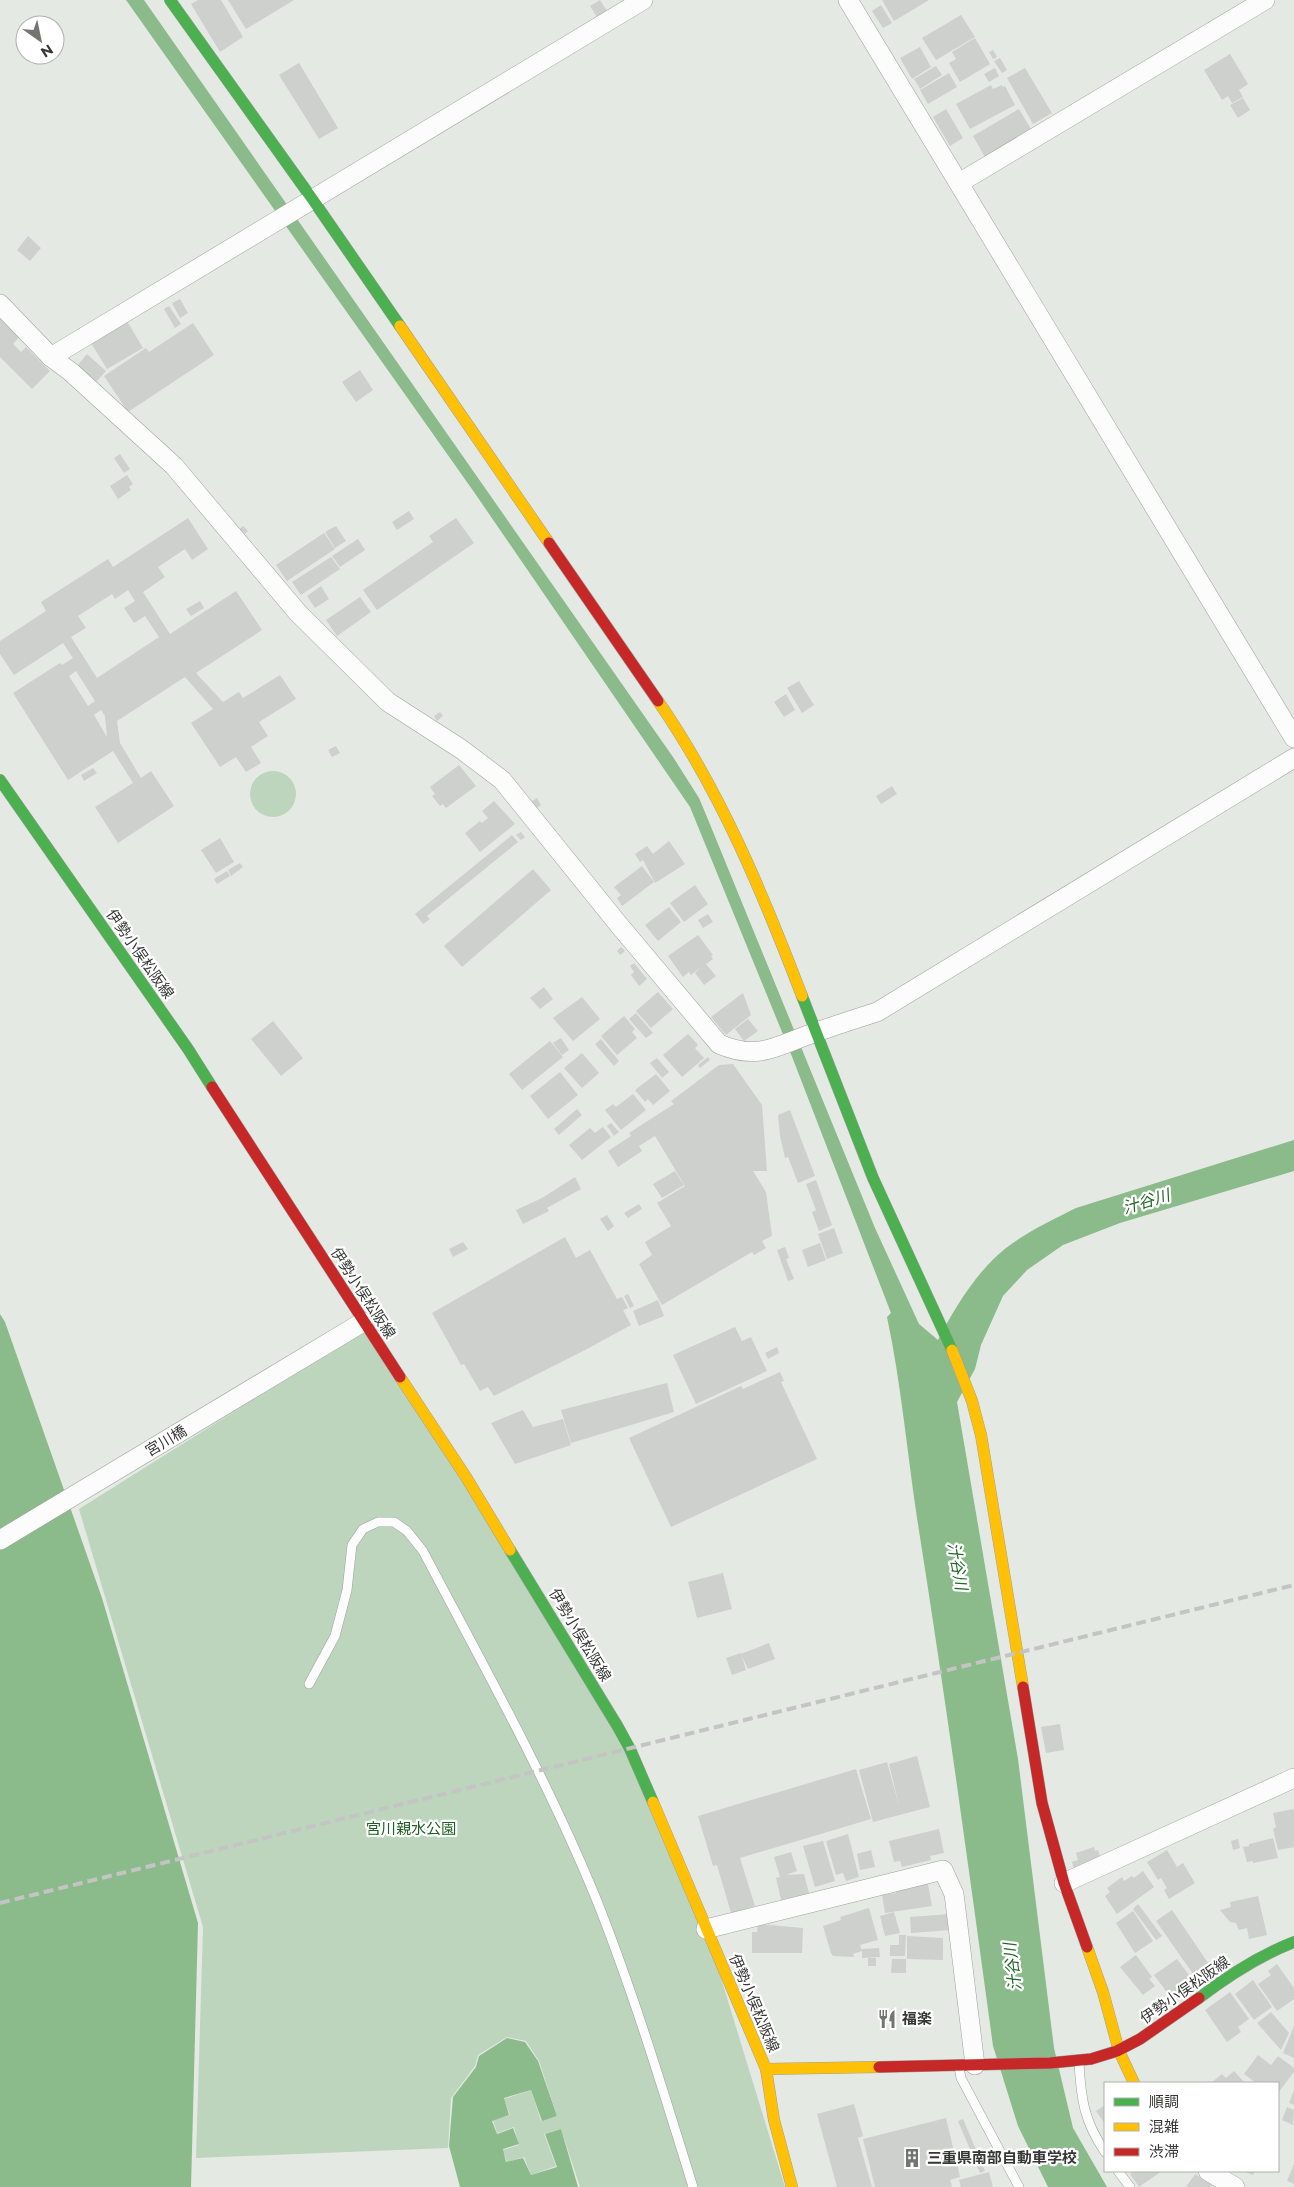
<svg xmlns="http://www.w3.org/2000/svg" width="1294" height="2187" font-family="Montserrat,'Noto Sans JP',sans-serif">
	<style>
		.green { fill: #bdd5bc }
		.water { fill: #8bbb8a }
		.building { fill: #cdd0cd; fill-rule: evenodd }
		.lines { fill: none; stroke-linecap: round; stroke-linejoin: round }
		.lane-casing { stroke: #9da09c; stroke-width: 10 }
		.street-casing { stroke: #9da09c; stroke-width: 20 }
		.fast-casing { stroke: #9da09c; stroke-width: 12 }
		.slow-casing { stroke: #9da09c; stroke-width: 12 }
		.jam-casing { stroke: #9da09c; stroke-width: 12 }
		.lane { stroke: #fbfcfb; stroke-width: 9 }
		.street { stroke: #fbfcfb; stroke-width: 19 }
		.fast { stroke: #4caf50; stroke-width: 11 }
		.slow { stroke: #ffc107; stroke-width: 11 }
		.jam { stroke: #c62828; stroke-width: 11 }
		.rail { stroke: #c3c4c3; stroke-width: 4; stroke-dasharray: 10 5; stroke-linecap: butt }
		.labels { text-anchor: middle; stroke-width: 4.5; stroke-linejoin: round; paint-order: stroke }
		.street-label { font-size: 15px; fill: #353735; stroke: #fff }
		.park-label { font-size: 15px; fill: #1c6121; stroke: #fff }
		.poi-label { font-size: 15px; font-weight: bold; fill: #353735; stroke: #fff; text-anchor: start }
		.water-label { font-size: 16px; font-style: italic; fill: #226626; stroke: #fff }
	</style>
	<rect width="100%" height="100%" fill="#e5e9e4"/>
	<g class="green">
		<circle cx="273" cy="794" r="23"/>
		<path d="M367 1328 630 1749 706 1929 785 2187H580L561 2129 544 2134 556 2166 531 2175 524 2157 507 2162 503 2150 519 2145 514 2127 497 2133 493 2120 510 2115 504 2099 531 2090 541 2121 557 2116 539 2061 526 2041 507 2037 478 2055 475 2066 451 2098 448 2148 196 2158 203 1927 79 1509Z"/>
	</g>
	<g class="water">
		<path d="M126 0H144L673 757 699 798 707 817 875 1228 919 1324 938 1340C955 1307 977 1271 1006 1248 1027 1232 1052 1220 1076 1208L1294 1140V1171L1120 1223 1063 1245 1027 1270 1003 1296 981 1345 975 1369 957 1402 1018 1759 1054 2048 1073 2128 1107 2187H1048L1018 2126 993 2046C969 1870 945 1694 917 1518 907 1451 901 1383 887 1317L891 1313 791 1054 690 807 474 492Z"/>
		<path d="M0 1314 5 1322 102 1598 198 1923 191 2187H0Z"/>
		<path d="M507 2038 525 2042 538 2061 557 2116 542 2121 531 2090 504 2098 509 2115 492 2121 497 2134 513 2128 519 2144 503 2149 506 2162 523 2158 531 2175 557 2167 545 2134 561 2129 578 2187H460L449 2146 453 2097 476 2067 479 2056Z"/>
	</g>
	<g class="building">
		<path d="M198 0H221L243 37 220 52 191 4Z"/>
		<path d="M228 0H294L246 29Z"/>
		<path d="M600 0 607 11 597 17 590 6Z"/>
		<path d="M882 0H929L894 21Z"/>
		<path d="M881 5 892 23 883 28 872 11Z"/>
		<path d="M961 15 975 37 936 60 922 38Z"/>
		<path d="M975 38 990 64 960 82 949 63 956 59 952 52Z"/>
		<path d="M920 47 931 67 912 79 900 58Z"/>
		<path d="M993 50 997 57 993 59 989 52Z"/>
		<path d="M1230 54 1248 84 1239 90 1243 97 1232 103 1228 96 1222 100 1204 70Z"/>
		<path d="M1000 58 1007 70 1002 73 994 61Z"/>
		<path d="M299 63 338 128 319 139 279 75Z"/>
		<path d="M936 66 942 75 920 89 914 79Z"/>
		<path d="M995 68 999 76 989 82 984 74Z"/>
		<path d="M1025 68 1052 113 1033 124 1007 78Z"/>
		<path d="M949 73 957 87 928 104 920 90Z"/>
		<path d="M991 85 993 89 1002 85 1003 87 1005 86 1015 105 970 129 956 104Z"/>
		<path d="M1243 98 1250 110 1238 118 1230 105Z"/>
		<path d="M946 109 963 138 950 146 933 117Z"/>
		<path d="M1019 109 1031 129 985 157 973 136Z"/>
		<path d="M28 236 41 248 30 261 17 250Z"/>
		<path d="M180 299 188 313 180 318 172 303Z"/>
		<path d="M169 306 181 324 175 328 164 309Z"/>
		<path d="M0 316 20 336 13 344 21 352 26 347 50 371 32 389 0 357Z"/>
		<path d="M127 321 143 348 107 369 91 343Z"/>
		<path d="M193 323 214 355 128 412 104 376 146 348 149 352Z"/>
		<path d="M87 354 106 371 96 382 77 366Z"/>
		<path d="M360 370 373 390 356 402 342 382Z"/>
		<path d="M120 454 130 469 124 473 114 458Z"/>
		<path d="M127 475 133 484 129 487 131 490 118 499 110 486Z"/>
		<path d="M409 511 414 519 397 530 392 522Z"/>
		<path d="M188 518 208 549 192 560 185 549 158 567 165 577 143 592 170 634 236 591 262 630 196 673 223 702 239 692 243 698 280 675 296 699 259 722 268 736 251 747 261 763 246 772 236 757 220 767 191 723 213 709 185 677 117 721 120 743 141 778 151 771 174 806 118 843 95 807 133 783 113 751 68 780 13 693 60 663 62 665 73 658 63 643 14 675 0 654V641L46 611 41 602 108 559 113 567ZM128 590 135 601 124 608 134 623 145 616 159 637 97 678 71 637 86 628 78 616 112 594 115 599ZM76 671 95 701 88 706 69 676ZM101 710 105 716 107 737 94 715Z"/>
		<path d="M456 518 474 543 377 610 363 590 433 542 429 536Z"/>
		<path d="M243 526 248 531 245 534 240 529Z"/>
		<path d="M336 526 346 541 335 548 325 532Z"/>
		<path d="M324 533 335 549 287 581 276 565Z"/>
		<path d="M358 539 365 550 340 567 332 556Z"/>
		<path d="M331 557 340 569 301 595 292 582Z"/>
		<path d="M321 586 329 599 315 608 307 596Z"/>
		<path d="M360 597 371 612 337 636 326 620Z"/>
		<path d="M200 601 204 608 191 616 186 609Z"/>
		<path d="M799 681 814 705 802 713 787 688Z"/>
		<path d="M786 694 795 710 784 717 774 702Z"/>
		<path d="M440 712 443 716 437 721 434 716Z"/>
		<path d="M336 746 340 753 332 757 328 750Z"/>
		<path d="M459 765 476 786 446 808 443 804 440 806 432 796 435 794 430 787Z"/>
		<path d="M93 768 97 773 84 781 81 775Z"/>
		<path d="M892 786 897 794 881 804 876 796Z"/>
		<path d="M537 798 541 805 534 810 529 803Z"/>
		<path d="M494 801 515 824 480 852 465 833 480 821 482 823 488 818 482 811Z"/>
		<path d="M521 832 525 837 521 840 516 835Z"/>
		<path d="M512 835 518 842 427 916 430 919 423 924 415 914Z"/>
		<path d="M220 838 234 862 216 873 201 850Z"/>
		<path d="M669 841 685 864 655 883 643 860 640 862 635 854 647 846 653 854Z"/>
		<path d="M240 863 243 867 231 876 228 870Z"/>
		<path d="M642 866 654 882 622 906 617 898 621 895 614 887Z"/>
		<path d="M533 869 551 890 462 967 444 946Z"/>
		<path d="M227 871 230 876 217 884 214 879Z"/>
		<path d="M695 885 708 904 684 922 670 903Z"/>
		<path d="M669 907 681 922 658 941 645 925Z"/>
		<path d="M708 914 713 922 703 928 698 920Z"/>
		<path d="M698 935 713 955 711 956 713 959 706 964 716 976 704 985 695 973 701 967 691 975 689 972 683 977 668 956Z"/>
		<path d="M621 947 625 951 620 955 617 951Z"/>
		<path d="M634 963 647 979 639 986 631 975 634 972 630 966Z"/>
		<path d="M544 987 553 999 540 1009 530 998Z"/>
		<path d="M658 992 673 1009 651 1028 636 1011Z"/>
		<path d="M743 993 751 1015 726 1035 711 1017Z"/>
		<path d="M582 997 600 1019 573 1041 553 1018Z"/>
		<path d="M636 1013 653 1033 646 1038 629 1019Z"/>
		<path d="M624 1016 635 1029 632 1032 637 1038 617 1055 601 1036Z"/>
		<path d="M748 1019 758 1031 744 1041 735 1029Z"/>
		<path d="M273 1021 303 1058 281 1076 251 1039Z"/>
		<path d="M688 1034 698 1045 695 1048 704 1058 682 1077 663 1055Z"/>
		<path d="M561 1038 569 1050 562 1055 553 1043Z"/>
		<path d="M601 1039 619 1061 614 1066 595 1044Z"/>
		<path d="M550 1041 563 1057 522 1090 509 1074Z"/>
		<path d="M582 1053 599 1073 582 1088 564 1068Z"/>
		<path d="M708 1057 710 1060 700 1068 698 1065Z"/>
		<path d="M657 1058 669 1072 662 1078 650 1063Z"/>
		<path d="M733 1064 762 1105 767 1171H753L766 1192 772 1236 762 1241 766 1248 754 1255 752 1252 662 1305 639 1264 652 1255 645 1242 671 1226 657 1203 685 1186 655 1136 639 1146 642 1151 618 1167 608 1151 631 1136 629 1133 674 1104 671 1101 719 1065Z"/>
		<path d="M560 1072 578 1095 548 1119 530 1096Z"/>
		<path d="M656 1074 670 1091 653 1105 648 1099 645 1102 635 1090Z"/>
		<path d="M633 1094 646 1110 621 1130 605 1110 613 1104 616 1107Z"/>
		<path d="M577 1109 582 1115 559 1135 554 1129Z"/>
		<path d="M790 1110 815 1176 798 1183 788 1157 785 1158 780 1136 778 1115Z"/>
		<path d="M611 1123 619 1132 614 1136 607 1126Z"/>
		<path d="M603 1127 611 1137 582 1160 569 1145 590 1128 595 1133Z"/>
		<path d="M675 1171 684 1185 662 1198 653 1184Z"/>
		<path d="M575 1177 581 1189 547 1208 549 1211 523 1224 516 1210 542 1198Z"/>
		<path d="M816 1180 832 1225 819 1231 812 1212 816 1210 806 1184Z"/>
		<path d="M639 1204 642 1209 628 1218 624 1213Z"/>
		<path d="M607 1215 614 1226 608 1231 600 1219Z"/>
		<path d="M834 1228 843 1253 827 1259 818 1234Z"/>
		<path d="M565 1237 576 1258 590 1250 617 1299 622 1297 628 1308 623 1310 631 1325 587 1349 494 1396 488 1387 480 1391 464 1364 461 1365 432 1313Z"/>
		<path d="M463 1242 468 1249 453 1257 449 1249Z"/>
		<path d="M820 1243 826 1260 808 1267 802 1250Z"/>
		<path d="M785 1247 789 1258 786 1259 794 1279 788 1281 777 1250Z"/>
		<path d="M628 1294 634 1306 630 1308 624 1296Z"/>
		<path d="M658 1300 664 1316 639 1326 633 1311Z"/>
		<path d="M735 1327 742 1341 751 1337 767 1371 696 1404 673 1355Z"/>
		<path d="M777 1347 779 1353 768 1359 765 1353Z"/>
		<path d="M780 1372 784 1381 781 1382 817 1459 671 1527 629 1438 741 1386 743 1389Z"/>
		<path d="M667 1383 674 1412 571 1443 561 1410Z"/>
		<path d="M523 1410 533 1427 563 1419 571 1445 515 1464 491 1423Z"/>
		<path d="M723 1573 732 1609 697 1618 688 1582Z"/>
		<path d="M769 1643 775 1659 748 1669 741 1654Z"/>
		<path d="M741 1653 746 1670 732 1675 726 1658Z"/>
		<path d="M1060 1724 1064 1750 1046 1753 1041 1727Z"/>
		<path d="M917 1756 930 1807 873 1822 859 1770 887 1762 900 1809 889 1764Z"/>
		<path d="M856 1769 871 1819 740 1858 755 1906 731 1913 717 1865 713 1866 698 1816Z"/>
		<path d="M1294 1809V1847L1278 1850 1273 1829 1276 1827 1273 1813Z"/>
		<path d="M939 1829 944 1853 930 1856 931 1860 902 1867 900 1861 894 1862 889 1841Z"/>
		<path d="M848 1834 859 1877 846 1881 843 1873 836 1875 826 1841Z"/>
		<path d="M1273 1838 1278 1858 1253 1863V1861L1247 1862 1243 1847 1249 1846V1844Z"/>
		<path d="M1238 1839 1240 1848 1233 1850 1231 1841Z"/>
		<path d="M823 1841 835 1881 815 1887 803 1846Z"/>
		<path d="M1094 1847 1095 1851 1098 1850 1101 1859 1074 1869 1072 1862 1078 1860 1076 1853Z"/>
		<path d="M871 1850 875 1867 860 1870 857 1854Z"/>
		<path d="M1167 1850 1177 1867 1183 1863 1195 1883 1169 1899 1164 1890 1167 1888 1161 1878 1158 1880 1147 1862Z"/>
		<path d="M791 1852 797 1871 786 1875 804 1874 809 1893 781 1900 776 1878 780 1877 774 1857Z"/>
		<path d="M1143 1871 1154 1887 1117 1914 1105 1896 1110 1892 1107 1888 1122 1877 1124 1881 1132 1876 1134 1878Z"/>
		<path d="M928 1884 932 1906 885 1913 882 1895 896 1893 897 1888Z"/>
		<path d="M1258 1896 1267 1935 1249 1939 1247 1928 1239 1930 1236 1923 1230 1922 1220 1910 1231 1907 1230 1902Z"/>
		<path d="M1138 1904 1162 1936 1156 1940 1133 1909Z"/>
		<path d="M869 1908 878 1940 860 1945 862 1951 853 1954 854 1957 833 1956 831 1953 823 1926 841 1920 840 1917Z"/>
		<path d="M1172 1910 1215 1973 1200 1984 1156 1921Z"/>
		<path d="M1133 1911 1153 1941 1135 1953 1116 1923Z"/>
		<path d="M894 1912 900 1933 885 1936 880 1916Z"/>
		<path d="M950 1914 951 1930 911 1933 910 1917Z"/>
		<path d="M758 1924 803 1928 802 1953H752V1932H757Z"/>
		<path d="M899 1935H906L905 1956H890V1945H899Z"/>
		<path d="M907 1936 943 1938V1960L907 1959Z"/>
		<path d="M879 1948 880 1957 862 1958V1949Z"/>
		<path d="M1136 1955 1152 1977 1149 1979 1155 1986 1143 1995 1120 1967Z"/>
		<rect x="868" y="1958" width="8" height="8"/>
		<path d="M892 1959H906V1973H891Z"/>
		<path d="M1177 1959 1197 1986 1175 2003 1154 1975Z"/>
		<path d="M1277 1964 1294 1988V1999L1277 2011 1258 1984 1271 1975 1268 1971Z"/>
		<path d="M1253 1980 1272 2007 1254 2020 1235 1994Z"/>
		<path d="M1230 1992 1249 2019 1238 2027 1241 2032 1227 2042 1205 2010Z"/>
		<path d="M1271 2012 1289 2033 1281 2050 1257 2023Z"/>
		<path d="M1294 2026V2058L1283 2053Z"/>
		<path d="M1258 2055 1271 2065 1278 2056 1294 2068V2072L1278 2093V2083H1256L1244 2074Z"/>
		<path d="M1234 2071 1245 2083H1211L1222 2074 1226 2078Z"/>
		<path d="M1294 2090V2105L1289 2103Z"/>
		<path d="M854 2104 863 2136 858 2138 872 2187H837L817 2114Z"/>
		<path d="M1105 2105V2124L1096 2111Z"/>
		<path d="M1287 2107 1294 2110 1293 2125 1282 2120Z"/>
		<path d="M946 2118 960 2177 950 2180 952 2187H875L863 2139Z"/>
		<path d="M963 2119 985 2171 980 2173 958 2121Z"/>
		<path d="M1294 2164V2184L1287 2181Z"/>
		<path d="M1135 2171H1162L1139 2187 1130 2174Z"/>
		<path d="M1243 2171H1255L1253 2175Z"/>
		<path d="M989 2172 993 2187H961L959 2180Z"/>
		<path d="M1195 2174 1212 2185 1211 2187H1186Z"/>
	</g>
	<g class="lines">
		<g class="lane-casing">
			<g id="lane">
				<path d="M309 1684 335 1636 347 1590 352 1545 363 1529 378 1522H394L407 1531 423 1551C483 1665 546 1777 595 1896 633 1991 663 2090 693 2187"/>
				<path d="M1079 2063C1081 2099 1084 2121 1105 2152"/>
				<path d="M959 2067 961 2078 1019 2187"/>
				<path d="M1118 2171 1130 2187"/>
			</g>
		</g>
		<g class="street-casing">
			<g id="street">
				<path d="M848 0 1294 738"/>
				<path d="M959 183 1265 0"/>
				<path d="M0 304 51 357 71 372 174 466 298 613 388 702 461 749 502 780 619 925 719 1044C758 1061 776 1046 811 1034 833 1026 855 1019 877 1012L1294 758"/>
				<path d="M51 357 643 0"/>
				<path d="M0 1540 363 1322"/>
				<path d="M1064 1883 1294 1778"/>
				<path d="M706 1929 943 1870 954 1894 975 2065"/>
				<path d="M1208 2171 1235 2187"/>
			</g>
		</g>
		<g class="fast-casing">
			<g id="fast">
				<path d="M170 0 313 200 400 326"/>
				<path d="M0 780 188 1049 212 1087"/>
				<path d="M802 996 873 1178 952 1350"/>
				<path d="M510 1550 618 1727 630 1749 653 1802"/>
				<path d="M1199 1998C1229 1975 1258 1956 1294 1942"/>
			</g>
		</g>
		<g class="slow-casing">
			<g id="slow">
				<path d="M400 326 549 543"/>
				<path d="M658 701C721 792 763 894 802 996"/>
				<path d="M952 1350 972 1401 981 1435 1023 1687"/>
				<path d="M400 1377 466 1477 510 1550"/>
				<path d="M653 1802 766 2069 879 2067"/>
				<path d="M1087 1947 1103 1992 1119 2051 1134 2083"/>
				<path d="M766 2069 774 2120 792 2187"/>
			</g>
		</g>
		<g class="jam-casing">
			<g id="jam">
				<path d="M549 543 658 701"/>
				<path d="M212 1087 400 1377"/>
				<path d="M1023 1687 1042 1803 1064 1883 1087 1947"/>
				<path d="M879 2067 1050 2063 1091 2059 1117 2051 1140 2039 1199 1998"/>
			</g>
		</g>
		<use href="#lane" class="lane"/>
		<use href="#street" class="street"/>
		<use href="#fast" class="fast"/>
		<use href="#slow" class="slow"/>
		<use href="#jam" class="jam"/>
		<path class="rail" d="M0 1903 1294 1585"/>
	</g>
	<defs>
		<g id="restaurant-bare" transform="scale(1.5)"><path d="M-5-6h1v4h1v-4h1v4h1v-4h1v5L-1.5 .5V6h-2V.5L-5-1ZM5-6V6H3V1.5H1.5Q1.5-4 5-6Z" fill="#737572" stroke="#fff" stroke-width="2.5" paint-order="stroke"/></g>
		<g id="building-bare" transform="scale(1.5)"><path d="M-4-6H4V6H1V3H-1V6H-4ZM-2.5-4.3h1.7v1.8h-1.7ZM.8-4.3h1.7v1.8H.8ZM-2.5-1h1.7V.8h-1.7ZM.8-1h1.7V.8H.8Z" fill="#737572" stroke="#fff" stroke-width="2.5" paint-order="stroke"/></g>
	</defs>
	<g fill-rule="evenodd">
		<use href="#restaurant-bare" x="887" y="2019"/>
		<use href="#building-bare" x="912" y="2158"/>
	</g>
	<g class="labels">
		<g class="street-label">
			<text transform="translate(140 954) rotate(55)" y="5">伊勢小俣松阪線</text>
			<text transform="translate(363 1293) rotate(57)" y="5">伊勢小俣松阪線</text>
			<text transform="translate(166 1441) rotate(-31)" y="5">宮川橋</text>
			<text transform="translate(580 1635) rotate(59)" y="5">伊勢小俣松阪線</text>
			<text transform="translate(1185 1990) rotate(-35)" y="5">伊勢小俣松阪線</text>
			<text transform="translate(754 2003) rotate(67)" y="5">伊勢小俣松阪線</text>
		</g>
		<g class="park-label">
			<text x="411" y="1834">宮川親水公園</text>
		</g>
		<g class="poi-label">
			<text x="902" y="2024">福楽</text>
			<text x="927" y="2163">三重県南部自動車学校</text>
		</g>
		<g class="water-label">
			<text transform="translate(1146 1201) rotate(-17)" y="6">汁谷川</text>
			<text transform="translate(958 1566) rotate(80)" y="6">汁谷川</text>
			<text transform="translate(1012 1967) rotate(-97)" y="6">汁谷川</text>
		</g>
	</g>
	<rect x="1104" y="2082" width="175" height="90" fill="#ffffff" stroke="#aeafae"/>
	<rect x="1114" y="2098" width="25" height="8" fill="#4caf50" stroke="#aeafae"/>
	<text x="1149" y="2107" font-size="15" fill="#353735">順調</text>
	<rect x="1114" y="2123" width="25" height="8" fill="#ffc107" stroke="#aeafae"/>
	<text x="1149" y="2132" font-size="15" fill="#353735">混雑</text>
	<rect x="1114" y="2148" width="25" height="8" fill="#c62828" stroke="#aeafae"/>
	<text x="1149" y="2157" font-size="15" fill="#353735">渋滞</text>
	<g transform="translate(40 40) rotate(147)"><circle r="24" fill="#ffffff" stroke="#aeafae"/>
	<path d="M0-4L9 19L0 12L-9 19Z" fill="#737572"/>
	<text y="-8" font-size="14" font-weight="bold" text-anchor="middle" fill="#353735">N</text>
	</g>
</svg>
